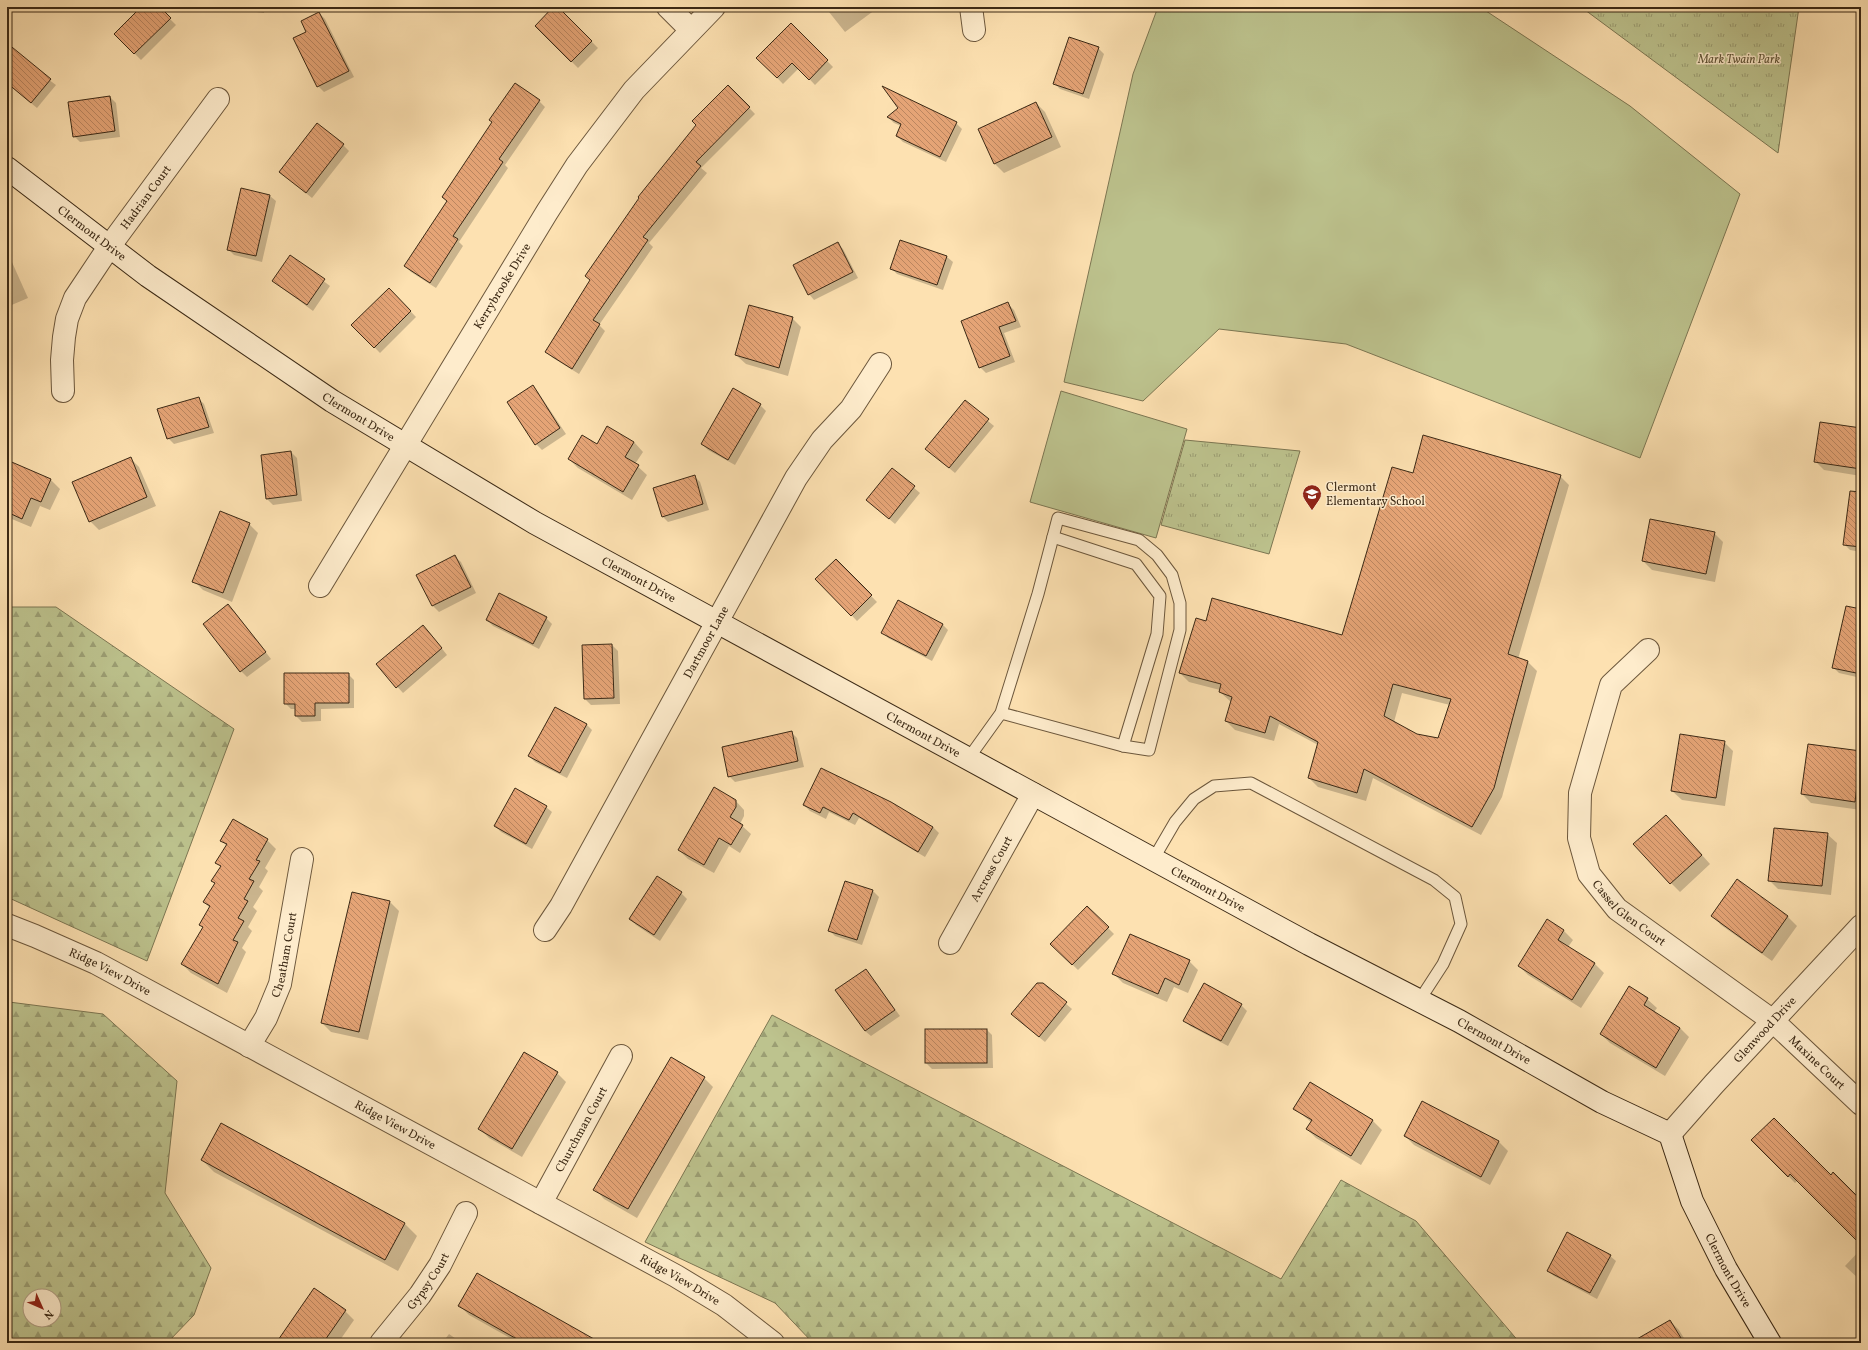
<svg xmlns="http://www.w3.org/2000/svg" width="1868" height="1350" font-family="Vollkorn,serif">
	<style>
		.green { fill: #bdc38e; stroke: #7c7652 }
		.forest { fill: url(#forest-firs); stroke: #7c7652; fill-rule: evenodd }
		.park { fill: url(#park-tufts); stroke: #7c7652 }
		.shadow { fill: #0003; fill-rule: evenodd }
		.building { fill: url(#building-back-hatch); stroke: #3b2915; fill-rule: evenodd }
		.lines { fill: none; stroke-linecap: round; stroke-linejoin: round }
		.lane-casing { stroke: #6c573c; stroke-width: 13 }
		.street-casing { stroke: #6c573c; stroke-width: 24 }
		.secondary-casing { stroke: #3b2915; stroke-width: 24 }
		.lane { stroke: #feeccc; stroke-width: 11 }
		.street { stroke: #feeccc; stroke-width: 22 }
		.secondary { stroke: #feeccc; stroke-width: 22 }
		.labels { text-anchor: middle; stroke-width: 3; stroke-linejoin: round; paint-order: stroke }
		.park-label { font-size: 12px; font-style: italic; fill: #5c5033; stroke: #feeccc }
		.street-label { font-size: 12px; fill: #3b2915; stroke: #feeccc }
		.poi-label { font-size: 12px; fill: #3b2915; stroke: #feeccc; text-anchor: start }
	</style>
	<defs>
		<pattern id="forest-firs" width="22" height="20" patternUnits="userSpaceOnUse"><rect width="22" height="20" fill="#bdc38e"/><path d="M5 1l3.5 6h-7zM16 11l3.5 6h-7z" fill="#9b9e73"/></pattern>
		<pattern id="park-tufts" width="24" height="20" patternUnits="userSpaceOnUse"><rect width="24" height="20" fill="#bdc38e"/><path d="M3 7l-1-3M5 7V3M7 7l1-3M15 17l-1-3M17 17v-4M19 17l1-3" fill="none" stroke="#9b9e73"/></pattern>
		<pattern id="building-back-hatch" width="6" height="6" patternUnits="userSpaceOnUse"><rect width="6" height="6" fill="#e5a476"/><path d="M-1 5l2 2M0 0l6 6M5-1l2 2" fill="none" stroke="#bb8660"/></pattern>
	</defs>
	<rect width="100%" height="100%" fill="#fde1b1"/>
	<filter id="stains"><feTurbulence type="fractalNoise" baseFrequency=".005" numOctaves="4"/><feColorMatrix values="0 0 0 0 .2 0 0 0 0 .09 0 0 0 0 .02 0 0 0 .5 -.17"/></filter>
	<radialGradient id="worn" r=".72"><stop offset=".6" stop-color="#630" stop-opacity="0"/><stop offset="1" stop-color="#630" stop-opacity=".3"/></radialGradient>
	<g class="green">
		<path d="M1158 7H1480L1630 106 1740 194 1640 458 1346 344 1219 329 1143 401 1064 382 1133 74Z"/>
		<path d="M1061 391 1187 429 1156 538 1030 502Z"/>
	</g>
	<g class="forest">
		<path d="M7 607H56L234 729 147 961 7 897Z"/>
		<path d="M9 1002 103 1014 177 1081 165 1193 211 1268 194 1315 167 1343H7V1003ZM30 1296H54V1320H30Z"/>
		<path d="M772 1015 1281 1279 1341 1180 1416 1221 1520 1343H813L775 1303 645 1242Z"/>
	</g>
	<g class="park">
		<path d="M1581 7H1799L1778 153Z"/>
		<path d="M1185 440 1300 451 1269 554 1161 525Z"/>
	</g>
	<g class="shadow">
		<path d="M142 7H158L176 25 141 60 115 34Z"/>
		<path d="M216 7H265L264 13Z"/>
		<path d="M555 7H557L598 48 578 68 536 26Z"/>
		<path d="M825 7H879L845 32Z"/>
		<path d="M319 13 325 19 354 77 324 92 318 86Z"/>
		<path d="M791 24 833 67 815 85 799 68 783 84 758 58Z"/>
		<path d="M1098 48 1104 54 1089 99 1060 89 1054 83Z"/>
		<path d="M7 49 56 85 37 108 7 83Z"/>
		<path d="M728 86 755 114 701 168 707 173 649 243 653 247 599 325 605 331 579 374 553 358 547 352 591 281Z"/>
		<path d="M110 97 116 103 120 137 80 142 74 136Z"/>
		<path d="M539 101 545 107 505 165 508 168 459 242 463 246 436 288 411 272 405 266Z"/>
		<path d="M1036 103 1045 112 1061 147 1004 173 995 164 979 129Z"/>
		<path d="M899 108 956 123 962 129 946 162 903 142 897 136 901 126 894 123 888 117Z"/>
		<path d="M343 145 349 151 312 198 280 172Z"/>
		<path d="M270 196 276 201 262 262 234 255 228 249Z"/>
		<path d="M837 243 843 249 858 278 814 300 809 294Z"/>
		<path d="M7 251 28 298 7 307Z"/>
		<path d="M290 256 330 286 313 311 273 281Z"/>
		<path d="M947 257 953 262 943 290 897 274 891 268Z"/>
		<path d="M389 289 416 317 380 353 353 325Z"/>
		<path d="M1861 292V316L1856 311Z"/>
		<path d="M1008 304 1014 310 1021 327 1004 333 1015 362 986 373 980 367Z"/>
		<path d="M792 318 801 327 788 376 746 364 736 355Z"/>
		<path d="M532 386 538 392 566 434 542 450 536 444Z"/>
		<path d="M198 398 204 404 214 433 174 444 168 438Z"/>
		<path d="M965 402 994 426 955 473 926 449Z"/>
		<path d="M760 405 766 411 735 465 708 450 702 444Z"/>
		<path d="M1861 429V476L1824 470 1815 461Z"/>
		<path d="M634 442 643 452 635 464 647 475 632 500 578 468 569 459 597 445Z"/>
		<path d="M291 452 297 458 302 501 273 505 267 499Z"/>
		<path d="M130 458 139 467 156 506 99 530 90 521Z"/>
		<path d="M7 461 51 480 60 489 50 510 40 506 31 527 7 517Z"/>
		<path d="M892 469 920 493 895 524 867 500Z"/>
		<path d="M1414 474 1560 476 1569 485 1518 659 1528 662 1537 671 1502 797 1481 835 1373 778 1366 801 1318 787 1309 778 1318 745 1279 724 1274 741 1235 730 1226 721 1231 702 1220 692V690L1189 682 1180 673 1207 622 1343 636ZM1402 693 1450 705 1439 739 1417 735 1394 722Z"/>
		<path d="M694 476 700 482 709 510 668 522 662 516Z"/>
		<path d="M1861 507V552L1850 550 1844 544Z"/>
		<path d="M249 524 258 533 232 602 203 590 194 581Z"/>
		<path d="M1714 533 1723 542 1715 582 1652 570 1643 561Z"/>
		<path d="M455 557 461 562 476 593 439 612 433 606 417 576Z"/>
		<path d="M836 560 877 602 857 621 817 579Z"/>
		<path d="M1861 610V678L1839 673 1833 667Z"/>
		<path d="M234 611 271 659 247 677 241 671Z"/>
		<path d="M546 618 552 624 539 649 493 626 487 620Z"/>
		<path d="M942 624 948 630 932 661 888 638 883 632Z"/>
		<path d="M429 632 447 655 403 693 377 664Z"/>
		<path d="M612 645 618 651 620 704 591 705 585 699Z"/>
		<path d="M348 674 354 680V708L321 709V721L302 722 296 716V709H291L285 703Z"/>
		<path d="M586 724 592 730 567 778 535 762 529 756Z"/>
		<path d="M791 732 797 738 804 767 735 782 729 776Z"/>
		<path d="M1724 742 1733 751 1725 806 1682 800 1672 791Z"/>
		<path d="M1809 745 1861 752V810L1811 803 1802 794Z"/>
		<path d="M821 769 933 827 939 833 925 857 859 818 855 825 829 812 826 819 810 811 804 805Z"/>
		<path d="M735 800 744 810V816L740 824 751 834 740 853 729 846 714 873 688 859 679 850Z"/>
		<path d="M546 807 552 812 532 849 501 832 495 826Z"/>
		<path d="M1675 825 1710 864 1680 892 1671 883Z"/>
		<path d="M1827 834 1837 843 1831 895 1778 889 1769 880Z"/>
		<path d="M267 840 276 849 265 868 268 871 259 887 263 891 253 907 257 911 248 927 252 931 242 948 246 952 227 993 191 973 182 964 204 928 200 925 210 908 204 902 215 884 212 881 221 867 216 863 227 846 221 841Z"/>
		<path d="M1738 881 1788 917 1797 926 1772 961 1721 925 1712 915Z"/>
		<path d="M845 882 873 891 879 897 862 945 835 936 829 930Z"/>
		<path d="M681 893 687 899 660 941 636 925 630 919Z"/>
		<path d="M390 902 399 911 368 1040 331 1032 322 1023Z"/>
		<path d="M1087 907 1114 934 1078 970 1051 944Z"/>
		<path d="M1547 921 1564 931 1573 940 1568 947 1595 964 1604 973 1581 1008 1528 975 1519 966Z"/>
		<path d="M1189 961 1198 970 1188 993 1174 987 1167 1002 1123 983 1114 974Z"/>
		<path d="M866 970 900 1016 871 1036 865 1031Z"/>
		<path d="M1043 984 1072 1009 1045 1042 1018 1020Z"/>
		<path d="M1647 999 1657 1008 1654 1012 1680 1028 1689 1037 1665 1076 1610 1043 1601 1034Z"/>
		<path d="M1241 1005 1247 1011 1228 1046 1190 1026 1184 1020Z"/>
		<path d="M987 1030 992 1035 993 1068 932 1069 926 1063Z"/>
		<path d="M557 1073 566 1082 522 1157 489 1138 480 1129Z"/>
		<path d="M704 1078 713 1087 637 1218 604 1199 595 1189Z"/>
		<path d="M1310 1083 1373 1121 1382 1130 1361 1165 1316 1138 1307 1129 1311 1122 1294 1108Z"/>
		<path d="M1423 1102 1499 1142 1508 1151 1490 1185 1414 1145 1405 1136Z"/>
		<path d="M221 1124 405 1224 417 1236 398 1271 214 1172 202 1160Z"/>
		<path d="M1753 1140 1831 1176 1861 1202V1243L1798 1180 1795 1183Z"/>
		<path d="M1861 1249V1281L1845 1266Z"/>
		<path d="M1610 1256 1616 1261 1597 1299 1554 1276 1548 1271Z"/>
		<path d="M460 1306 599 1343H519L469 1315Z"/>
		<path d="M345 1311 354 1320 338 1343H277Z"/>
		<path d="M1670 1321 1679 1330 1687 1343H1651Z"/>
		<path d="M449 1334 462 1343H442Z"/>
	</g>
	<g class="building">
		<path d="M141 7H160L171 18 134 54 114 34Z"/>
		<path d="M553 7H558L592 41 571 62 535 26Z"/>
		<path d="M319 12 349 71 317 87 293 38 306 32 301 21Z"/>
		<path d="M791 23 828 60 809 80 792 63 777 78 756 58Z"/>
		<path d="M1069 37 1099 47 1083 94 1053 84Z"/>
		<path d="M7 43 51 79 31 103 7 83Z"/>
		<path d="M515 83 540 100 499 159 503 162 453 236 458 239 430 283 404 266 447 201 442 197 492 122 489 120Z"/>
		<path d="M728 85 750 107 696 162 701 166 643 237 648 240 593 320 600 324 572 369 545 352 590 280 585 276 639 198 638 197 696 125 692 121Z"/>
		<path d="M882 86 957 122 940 157 896 136 901 124 887 117 898 108Z"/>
		<path d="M110 96 115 131 73 137 68 102Z"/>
		<path d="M1036 102 1052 137 994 164 978 129Z"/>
		<path d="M317 123 344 144 306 193 279 172Z"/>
		<path d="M241 188 270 195 256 256 227 250Z"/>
		<path d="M900 240 947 256 937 285 890 269Z"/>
		<path d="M838 242 853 272 808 295 793 265Z"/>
		<path d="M290 255 325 279 307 305 272 281Z"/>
		<path d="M389 288 411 311 374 348 351 325Z"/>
		<path d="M1008 302 1016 321 999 327 1010 356 979 368 961 321Z"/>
		<path d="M749 305 793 317 779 368 735 355Z"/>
		<path d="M533 385 560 428 535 445 507 402Z"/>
		<path d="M733 388 761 404 728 460 701 444Z"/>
		<path d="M199 397 209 427 167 439 157 409Z"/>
		<path d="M965 400 989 419 949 468 925 449Z"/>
		<path d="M1820 422 1861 428V469L1814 462Z"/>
		<path d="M607 426 634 442 625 457 639 465 623 492 568 459 582 435 597 444Z"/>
		<path d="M1423 435 1561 475 1508 654 1528 661 1494 788 1472 827 1364 769 1357 793 1308 778 1318 742 1270 716 1265 733 1225 721 1232 697 1219 692 1221 684 1179 673 1196 618 1206 621 1212 598 1342 635 1392 467 1413 473ZM1393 684 1451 699 1438 738 1417 734 1384 716Z"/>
		<path d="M291 451 297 495 266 499 261 455Z"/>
		<path d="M131 457 147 497 89 522 72 482Z"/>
		<path d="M7 460 51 479 41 502 31 498 22 519 7 512Z"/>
		<path d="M892 468 915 486 889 519 866 500Z"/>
		<path d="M695 475 703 504 662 517 653 488Z"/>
		<path d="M1850 491 1861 492V547L1843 545Z"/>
		<path d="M220 511 250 523 223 593 192 582Z"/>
		<path d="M1650 519 1715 532 1706 574 1642 561Z"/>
		<path d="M455 555 471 587 432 606 416 575Z"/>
		<path d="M836 559 872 595 851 616 815 579Z"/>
		<path d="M499 593 547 617 533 644 486 620Z"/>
		<path d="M898 600 943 624 926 656 881 633Z"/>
		<path d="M228 604 266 652 240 672 203 624Z"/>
		<path d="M1846 606 1861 609V674L1832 668Z"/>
		<path d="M423 625 442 648 396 688 376 664Z"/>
		<path d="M612 644 614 698 584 699 582 645Z"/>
		<path d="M284 673H349V703H315V716H295V704H284Z"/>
		<path d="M555 707 587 724 560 773 528 756Z"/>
		<path d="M792 731 798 761 728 777 722 747Z"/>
		<path d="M1680 734 1725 741 1716 798 1671 791Z"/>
		<path d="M1808 744 1861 751 1855 802 1801 794Z"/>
		<path d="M821 768 891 802 933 827 918 852 853 813 849 820 823 807 820 813 803 805Z"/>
		<path d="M714 787 736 800V807L730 817 743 825 731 845 719 838 704 865 678 850Z"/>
		<path d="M515 788 547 806 526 844 494 826Z"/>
		<path d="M1666 815 1702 855 1670 884 1633 844Z"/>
		<path d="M233 819 268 839 256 860 260 861 249 879 254 881 244 899 248 901 238 918 244 921 233 940 238 942 218 984 181 964 203 927 199 925 210 906 203 902 215 883 211 881 221 866 215 863 227 844 220 841Z"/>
		<path d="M1774 828 1828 833 1822 886 1768 881Z"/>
		<path d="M657 876 682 892 654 935 629 919Z"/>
		<path d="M1737 879 1788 916 1762 953 1711 916Z"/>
		<path d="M845 881 873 890 857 940 828 931Z"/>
		<path d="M352 892 390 901 359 1032 321 1023Z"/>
		<path d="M1087 906 1109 927 1072 965 1050 944Z"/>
		<path d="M1547 919 1564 930 1558 940 1595 963 1572 1000 1518 966Z"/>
		<path d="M1130 934 1190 960 1179 985 1165 978 1158 994 1112 974Z"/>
		<path d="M866 969 895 1010 865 1031 835 990Z"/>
		<path d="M1037 983H1043L1067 1002 1039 1037 1011 1014Z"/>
		<path d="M1204 983 1242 1004 1221 1041 1183 1021Z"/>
		<path d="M1629 986 1648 998 1644 1005 1680 1028 1656 1068 1600 1034Z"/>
		<rect x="925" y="1029" width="62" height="34"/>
		<path d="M524 1052 558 1072 512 1149 478 1129Z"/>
		<path d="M671 1057 705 1077 628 1209 593 1190Z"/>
		<path d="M1310 1082 1373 1120 1351 1156 1306 1129 1312 1120 1293 1109Z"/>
		<path d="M1422 1101 1499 1141 1481 1177 1404 1136Z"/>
		<path d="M1774 1118 1831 1175 1833 1172 1861 1200V1245L1790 1174 1788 1177 1751 1140Z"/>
		<path d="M221 1123 405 1223 385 1260 201 1160Z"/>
		<path d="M1567 1232 1611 1255 1590 1293 1547 1271Z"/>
		<path d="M477 1273 601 1343H524L458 1306Z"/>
		<path d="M314 1288 346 1310 323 1343H276Z"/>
		<path d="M1670 1320 1684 1343H1630Z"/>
	</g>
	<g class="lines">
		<g class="lane-casing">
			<g id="lane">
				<path d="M1053 537 1136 564 1160 596 1157 634 1123 746"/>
				<path d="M968 759 1001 713 1123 746 1149 750 1180 630V603L1172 575 1157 555 1139 540 1058 518 1038 594 1001 713"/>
				<path d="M1154 858 1175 822 1194 799 1214 786 1251 783 1434 880 1455 897 1461 924 1443 964 1419 1001"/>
			</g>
		</g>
		<g class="street-casing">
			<g id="street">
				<path d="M668 7 691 30"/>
				<path d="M971 7 974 30"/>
				<path id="s1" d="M63 391 62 360 64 337 67 319 75 298 109 247 218 99"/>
				<path id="s2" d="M320 586 547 212 577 165 634 90 714 7"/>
				<path id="s3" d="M1648 650 1611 685 1580 793 1579 838 1589 874 1617 909 1773 1021 1861 1104"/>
				<path id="s4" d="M7 925 35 936 96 963 676 1276 724 1305 773 1343"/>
				<path id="s5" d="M545 930 561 906 796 478 822 440 851 409 880 364"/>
				<path id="s6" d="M950 943 1033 794"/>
				<path id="s7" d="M249 1046 266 1018 280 984 302 859"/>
				<path id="s8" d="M1670 1134 1714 1084 1861 926"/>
				<path id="s9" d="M541 1203 621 1056"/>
				<path id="s10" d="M381 1343 420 1295 440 1265 466 1213"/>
			</g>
		</g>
		<g class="secondary-casing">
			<g id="secondary">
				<path id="s11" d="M7 168 148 276 332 401 535 523 1309 944 1459 1021 1602 1102 1670 1134 1692 1201 1726 1269 1770 1343"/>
			</g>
		</g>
		<use href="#lane" class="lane"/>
		<use href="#street" class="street"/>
		<use href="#secondary" class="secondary"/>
	</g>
	<defs>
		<g id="school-pin" transform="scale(1)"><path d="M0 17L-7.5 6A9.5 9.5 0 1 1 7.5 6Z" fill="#8f2418" stroke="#feeccc"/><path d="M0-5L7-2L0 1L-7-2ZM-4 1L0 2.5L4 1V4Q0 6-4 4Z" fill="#fff"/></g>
	</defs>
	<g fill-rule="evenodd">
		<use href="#school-pin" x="1312" y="494"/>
	</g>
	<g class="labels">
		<g class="park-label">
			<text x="1739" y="63">Mark Twain Park</text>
		</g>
		<g class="street-label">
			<text dy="4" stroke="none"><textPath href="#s1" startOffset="218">Hadrian Court</textPath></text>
			<text dy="4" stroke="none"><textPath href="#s11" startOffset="107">Clermont Drive</textPath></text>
			<text dy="4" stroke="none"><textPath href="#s2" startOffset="351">Kerrybrooke Drive</textPath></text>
			<text dy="4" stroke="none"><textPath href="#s11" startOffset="431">Clermont Drive</textPath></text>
			<text dy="4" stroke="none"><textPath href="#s11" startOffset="755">Clermont Drive</textPath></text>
			<text dy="4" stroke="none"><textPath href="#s5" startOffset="330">Dartmoor Lane</textPath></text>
			<text dy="4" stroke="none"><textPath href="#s11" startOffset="1079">Clermont Drive</textPath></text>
			<text dy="4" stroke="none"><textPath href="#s6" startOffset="85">Arcross Court</textPath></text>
			<text dy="4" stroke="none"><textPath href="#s11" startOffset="1403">Clermont Drive</textPath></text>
			<text dy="4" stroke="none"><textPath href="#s3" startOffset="302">Cassel Glen Court</textPath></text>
			<text dy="4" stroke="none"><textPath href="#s7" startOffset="99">Cheatham Court</textPath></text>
			<text dy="4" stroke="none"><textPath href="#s4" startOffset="113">Ridge View Drive</textPath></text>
			<text dy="4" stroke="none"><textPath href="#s8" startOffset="141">Glenwood Drive</textPath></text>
			<text dy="4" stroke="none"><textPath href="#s11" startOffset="1727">Clermont Drive</textPath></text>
			<text dy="4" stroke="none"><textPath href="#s3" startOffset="543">Maxine Court</textPath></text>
			<text dy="4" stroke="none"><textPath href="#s4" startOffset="437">Ridge View Drive</textPath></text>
			<text dy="4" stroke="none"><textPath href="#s9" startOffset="84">Churchman Court</textPath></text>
			<text dy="4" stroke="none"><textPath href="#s11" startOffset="2075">Clermont Drive</textPath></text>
			<text dy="4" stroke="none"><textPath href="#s10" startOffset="78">Gypsy Court</textPath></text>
			<text dy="4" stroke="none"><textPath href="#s4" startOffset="761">Ridge View Drive</textPath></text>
		</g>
		<g class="poi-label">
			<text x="1326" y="491">Clermont<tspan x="1326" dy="14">Elementary School</tspan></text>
		</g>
	</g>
	<rect width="1868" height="1350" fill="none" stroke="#fde1b1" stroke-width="24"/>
	<rect x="8" y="8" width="1852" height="1334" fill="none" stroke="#3b2915" stroke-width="2"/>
	<rect x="12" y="12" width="1844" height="1326" fill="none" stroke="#3b2915"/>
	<g transform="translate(42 1308) rotate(135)"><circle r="19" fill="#feeccc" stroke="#b09e83"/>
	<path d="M0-3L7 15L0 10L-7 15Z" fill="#8f2418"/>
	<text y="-6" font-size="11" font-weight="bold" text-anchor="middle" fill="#3b2915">N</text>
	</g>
	<rect width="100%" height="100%" filter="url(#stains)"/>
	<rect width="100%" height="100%" fill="url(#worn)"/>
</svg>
